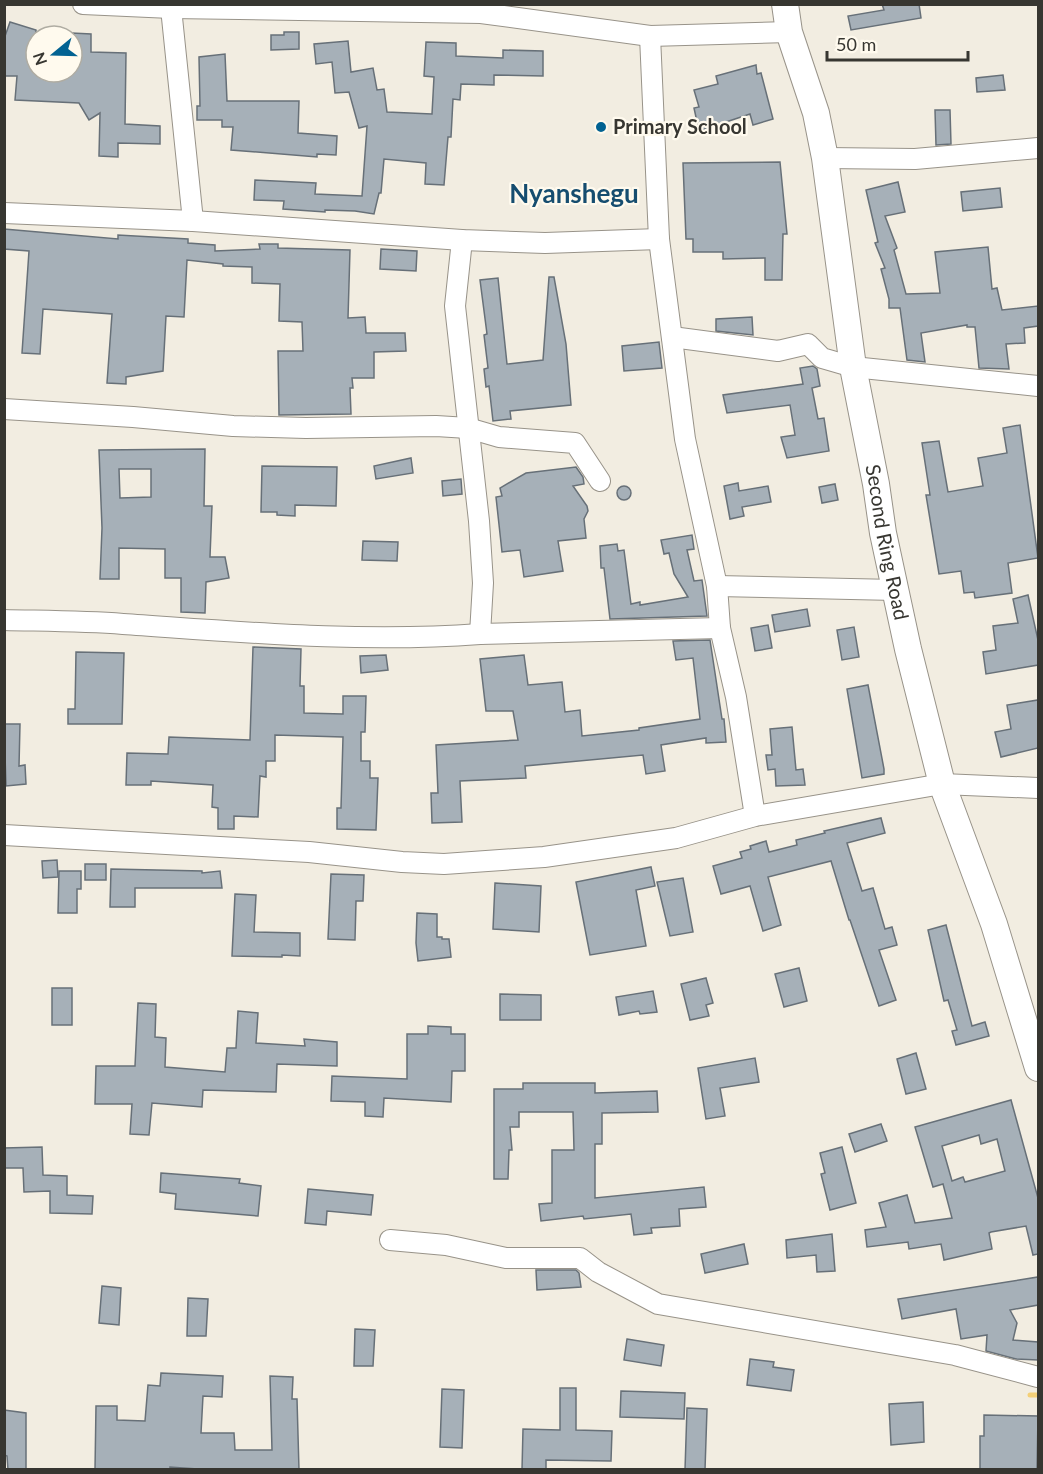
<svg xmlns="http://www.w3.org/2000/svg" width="1043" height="1474" font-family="Lato,sans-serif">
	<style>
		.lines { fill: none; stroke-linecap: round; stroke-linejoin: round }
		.stream { stroke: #f4d078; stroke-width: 5 }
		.building { fill: #a6b0b8; stroke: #677078; stroke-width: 1.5; fill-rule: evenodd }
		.minor-casing { stroke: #989389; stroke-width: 22 }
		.tertiary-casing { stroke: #989389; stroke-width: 28 }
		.minor { stroke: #fff; stroke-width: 20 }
		.tertiary { stroke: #fff; stroke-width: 26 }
		.poi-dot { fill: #026292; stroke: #fffaee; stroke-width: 2 }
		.labels { text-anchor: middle; stroke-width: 4.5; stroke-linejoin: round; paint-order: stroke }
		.poi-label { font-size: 20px; font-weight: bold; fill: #373631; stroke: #fffaee; text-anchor: start }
		.street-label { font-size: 20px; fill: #373631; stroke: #fffaee }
		.district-label { font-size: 26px; font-weight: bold; fill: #164d6f; stroke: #fffaee }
	</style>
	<rect width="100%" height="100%" fill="#f2ede1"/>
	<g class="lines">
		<path class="stream" d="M1030 1395H1038"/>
	</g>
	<g class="building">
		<path d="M882 4H919L921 18 851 30 848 16 884 10Z"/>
		<path d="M10 22 36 30V72H72V33L91 34V52L126 53 125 124 160 126V144L118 143V157L99 156 100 113 89 120 79 103 15 100 17 76H4V39Z"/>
		<path d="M284 32H299V49L271 50V35H284Z"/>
		<path d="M348 41 351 72 373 68 377 90 384 89 387 112 432 114 434 77 424 76 426 42 456 43V56L503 58V50L543 51V76L494 75V85L461 84 460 100 453 99 451 137H448L444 185 425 184 426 163 384 159 381 193H379L374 214 355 211 325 210V212L283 209 284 201 254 200 255 180 316 183 315 194 362 196 367 126 359 128 349 92 335 93 332 62 316 64 314 44Z"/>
		<path d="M225 54 227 101H299L298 133 337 136 336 155 317 154V157L231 150 233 127H222V120H197V106H200L199 57Z"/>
		<path d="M756 65 757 74 761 73 773 119 753 125 750 114 699 131 694 108 699 107 694 90 718 84 716 76Z"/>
		<path d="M1003 75 1005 90 977 92 976 78Z"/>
		<path d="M935 110H950L951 144 936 145Z"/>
		<path d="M780 162 787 234H783L782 280H765V258L723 259V252H693V239H686L683 163Z"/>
		<path d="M898 182 905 212 885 216 897 248 894 250 906 294 940 293 935 252 988 247 992 289 997 288 1002 310 1038 306V326L1024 328 1025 343 1006 344 1009 369 979 368 975 327H967V325L921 333 925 362 907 360 900 308H889V299L881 269 885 268 875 243 878 242 866 190Z"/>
		<path d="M1000 188 1002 207 963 211 961 192Z"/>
		<path d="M4 229 118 239V235L188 239V243L215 245V251L260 249 259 244H278V248L350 250 348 318 365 317 366 333H405L406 351 374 352V378H352L353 388H350L351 414 279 415 278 351H303L302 322 279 321 280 284 252 283V267L223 266V264L187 260 184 317 166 316 163 371 126 377V384L107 383 112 314 43 309 40 354 22 353 29 251 4 249Z"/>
		<path d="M381 249 417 251 416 271 380 269Z"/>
		<path d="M549 277H554L566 344 571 405 510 411 511 419 493 421 489 386 486 387 484 369 488 368 484 335 487 334 480 280 498 278 507 364 543 360Z"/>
		<path d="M752 317 753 335 716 331V319Z"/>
		<path d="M659 342 662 368 624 371 622 346Z"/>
		<path d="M813 366 817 369 820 386 812 388 818 419 824 418 829 451 787 458 781 437 795 435 790 405 727 413 723 395 803 384 800 368Z"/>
		<path d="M1020 425 1038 558 1008 563 1012 593 975 598 974 592 964 593 961 571 939 574 926 495H930L922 443 939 441 948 492 983 486 978 458 1007 453 1003 428Z"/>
		<path d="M205 449 204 506H212L210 557H225L229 578 206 582 205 613 181 612V578H165V549L119 548V579H100L102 528 99 450ZM119 469H151V497L120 498Z"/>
		<path d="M411 458 413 473 376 479 374 466Z"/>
		<path d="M262 466 337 467 336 506 295 505V516L277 515V512H261Z"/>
		<path d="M576 467 583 477 584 484 573 486 587 506 588 511 584 519 586 538 558 541 563 571 524 577 520 550 502 552 496 497 502 496 500 488 526 473Z"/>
		<path d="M461 479 462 494 443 496 442 481Z"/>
		<path d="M738 483 739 491 768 486 771 502 742 507 744 516 730 519 724 486Z"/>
		<path d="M835 484 838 500 822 503 819 487Z"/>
		<circle cx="624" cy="493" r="7"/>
		<path d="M692 535 694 549 687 550 694 581 702 580 707 616 610 619 604 568H601L600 546 617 544 618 551 624 550 631 604 640 602V605L688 597 674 574 669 553 664 554 661 540Z"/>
		<path d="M363 541 398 542 397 561 362 560Z"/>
		<path d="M1028 595 1038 640V665L986 674 983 652 996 650 993 626 1018 623 1013 599Z"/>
		<path d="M807 609 810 626 775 632 772 615Z"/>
		<path d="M768 625 772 648 755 651 751 628Z"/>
		<path d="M854 627 859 657 842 660 837 630Z"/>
		<path d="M710 640 722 719H724L726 742 706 743V738L661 745 665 771 646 774 643 755 525 766 526 778 460 781 462 822 432 823 431 793H438L436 745 518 740 513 711H486L480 659 524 655 528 685 562 682 565 712 580 710 582 736 639 730V728L700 719 693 658 676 660 673 641Z"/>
		<path d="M253 647 301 649 300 686H304V713L343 714V696H366L365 732H361V761H370V778H378L376 830 337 829V808H341L343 737 275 735V761H266V777L260 776 258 817 234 816V829H218V808L212 807 213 785 151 781V785H126L127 753 168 754 169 737 250 740Z"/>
		<path d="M76 652 124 653 122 724H68V709H75Z"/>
		<path d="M386 655 388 670 361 673 360 656Z"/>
		<path d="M868 685 884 769V774L862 778 847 689Z"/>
		<path d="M1038 700V748L1001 757 995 732 1011 729 1007 705Z"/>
		<path d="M4 724H20L19 766 25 765 26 784 6 786Z"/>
		<path d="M792 727 796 770 803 769 805 785 776 786 775 769 768 770 766 755H772L770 729Z"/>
		<path d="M881 818 885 833 847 843 862 891 873 888 885 929 892 927 897 945 879 950 896 1000 879 1006 850 920H849L831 861 768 877 781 925 763 931 750 886 721 894 713 866 742 858 740 852 751 849 750 846 766 841 769 852 797 845 796 840 825 833 824 831Z"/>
		<path d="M57 860 58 877 43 878 42 861Z"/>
		<rect x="85" y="864" width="21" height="16"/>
		<path d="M651 867 655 886 636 890 646 946 590 955 576 882Z"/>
		<path d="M111 869 202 871V873L220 871 222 888H135V907H110Z"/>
		<path d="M59 871H81V889H77V913H58Z"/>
		<path d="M331 874 364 875 363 901H356L355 940 328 939Z"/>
		<path d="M683 878 693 932 670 936 657 882Z"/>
		<path d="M495 883 541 886 539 932 493 929Z"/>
		<path d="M235 894 256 895 254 932 300 933V956L282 955V957L232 956Z"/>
		<path d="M417 913 437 914V937H442V939H449L451 957 418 961 416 943Z"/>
		<path d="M946 925 972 1026 985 1022 989 1036 956 1045 952 1031 957 1030 948 1000 944 1001 928 930Z"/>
		<path d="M799 968 807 1001 784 1007 775 974Z"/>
		<path d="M706 978 713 1003 706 1005 709 1016 690 1020 681 984Z"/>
		<rect x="52" y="988" width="20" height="37"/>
		<path d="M653 991 657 1012 640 1014 639 1011 619 1015 616 997Z"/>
		<path d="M500 994 541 995V1020H500Z"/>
		<path d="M138 1003 156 1004 155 1037 166 1038 165 1067 225 1072 227 1048H236L238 1011 258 1013 256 1043 305 1046 304 1039 337 1042V1066L277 1064 276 1092 203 1090 202 1107 152 1103 149 1135 130 1134 132 1104H95L96 1066H135Z"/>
		<path d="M428 1026 451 1027V1034H465V1071H452L451 1102 384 1098 383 1117 365 1116V1102L331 1101 332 1076 407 1079V1034H428Z"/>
		<path d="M916 1053 926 1089 906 1094 897 1059Z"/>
		<path d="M755 1058 759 1082 720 1088 725 1116 706 1119 698 1068Z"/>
		<path d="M523 1083H595V1093L657 1091 658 1112 602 1113V1144H595V1198L704 1187 706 1207 679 1209 680 1226 651 1228 652 1233 634 1235 631 1214 584 1219 583 1216 541 1221 539 1204 552 1203V1150H574L573 1112H519V1127H510L512 1150H509L508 1179H494V1089H523Z"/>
		<path d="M1011 1100 1038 1198V1254L1033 1255 1026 1226 991 1232 989 1233 992 1249 944 1260 941 1244 909 1249 908 1242 867 1247 865 1230 886 1227 879 1203 907 1195 915 1223 952 1218 943 1184 933 1187 915 1127ZM979 1135 981 1144 997 1139 1005 1171 965 1182 963 1177 952 1181 942 1146Z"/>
		<path d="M881 1124 887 1141 855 1152 849 1134Z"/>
		<path d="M42 1147 43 1175 67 1176V1195L93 1196 92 1214 50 1213V1191L24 1192 23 1168H4V1148Z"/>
		<path d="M842 1147 856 1203 830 1210 821 1174 825 1173 820 1153Z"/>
		<path d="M161 1173 240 1179 239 1183 261 1186 258 1216 175 1209 176 1194 160 1192Z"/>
		<path d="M308 1189 373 1195 371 1215 327 1211 326 1225 305 1223Z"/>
		<path d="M832 1234 835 1271 817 1272 816 1255 787 1258 786 1240Z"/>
		<path d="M744 1244 748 1264 705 1273 701 1254Z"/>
		<path d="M536 1270H576L579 1273 581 1287 537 1290Z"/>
		<path d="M1038 1277V1305L1010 1310 1017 1323 1013 1340 1038 1342V1360L1016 1359 986 1351 987 1335 961 1339 956 1309 902 1319 898 1299Z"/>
		<path d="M102 1286 121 1288 119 1325 99 1323Z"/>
		<path d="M188 1298 208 1299 206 1336H187Z"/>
		<path d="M355 1329 375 1330 373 1366H354Z"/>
		<path d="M627 1339 664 1345 661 1366 624 1360Z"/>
		<path d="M750 1359 774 1362 773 1367 794 1370 791 1391 747 1385Z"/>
		<path d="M161 1373 223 1376 222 1397 203 1396 201 1433H234L235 1450H272L270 1376 293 1377 292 1399H297L299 1470H212L170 1467V1470H95L96 1406H117V1420L145 1421 148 1385 160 1386Z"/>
		<path d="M560 1388H576V1430L612 1431 611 1461 546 1460V1470H522L523 1429 560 1430Z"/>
		<path d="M442 1389 464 1390 462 1448 440 1447Z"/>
		<path d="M621 1391 685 1393 684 1419 620 1417Z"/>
		<path d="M923 1402 924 1442 891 1445 889 1404Z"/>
		<path d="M687 1408 707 1409 705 1470H685Z"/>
		<path d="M4 1410 26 1413V1470H8L7 1456 4 1455Z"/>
		<path d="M984 1415 1038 1416 1037 1470H980V1436H984Z"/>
	</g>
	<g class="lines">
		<g class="minor-casing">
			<g id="minor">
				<path d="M83 4 171 8 481 13 650 36 789 32"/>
				<path d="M171 8 193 221"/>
				<path d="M650 36 659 239 685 439 717 586 720 628 736 697 755 816"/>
				<path d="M825 158 915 159 1038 148"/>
				<path d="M4 213 193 221 462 240 545 243 659 239"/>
				<path d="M462 240 455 306 479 521 483 583 480 634"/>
				<path d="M672 337 778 351 808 344 822 358 853 367 1038 386"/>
				<path d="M4 409 133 417 233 426 306 428 436 426 468 428 499 437 575 443 600 481"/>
				<path d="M717 586 895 590"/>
				<path d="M4 620C44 621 84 621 123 624 242 632 361 643 480 634L720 628"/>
				<path d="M4 835 309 852 402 862 444 864 544 857 676 838 755 816 942 784 1038 788"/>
				<path d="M390 1240 446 1245 506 1258H580L598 1272 658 1304 955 1355 1038 1377"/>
			</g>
		</g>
		<g class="tertiary-casing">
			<g id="tertiary">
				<path id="s1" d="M785 4 789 32 816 113 825 158 853 367 876 484 883 533 908 649 942 784 994 924 1038 1068"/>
			</g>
		</g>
		<use href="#minor" class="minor"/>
		<use href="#tertiary" class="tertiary"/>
	</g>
	<circle class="poi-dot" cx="601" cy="127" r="6"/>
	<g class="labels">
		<g class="poi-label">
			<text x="613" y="134">Primary School</text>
		</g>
		<g class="street-label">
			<text dy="7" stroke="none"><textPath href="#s1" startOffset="549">Second Ring Road</textPath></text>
		</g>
		<g class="district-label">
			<text x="574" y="203">Nyanshegu</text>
		</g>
	</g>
	<rect width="1043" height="1474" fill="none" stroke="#373631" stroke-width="12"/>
	<g transform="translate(54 54) rotate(251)"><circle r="28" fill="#fffaee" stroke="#afaca2" stroke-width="1.5"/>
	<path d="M0-4.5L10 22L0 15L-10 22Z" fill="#026292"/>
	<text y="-9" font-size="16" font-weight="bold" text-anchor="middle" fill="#373631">N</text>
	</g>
	<path d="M827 51v9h141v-9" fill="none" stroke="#373631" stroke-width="3"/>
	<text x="836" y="51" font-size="18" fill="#373631" stroke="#fffaee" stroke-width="4.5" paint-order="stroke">50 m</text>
</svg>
